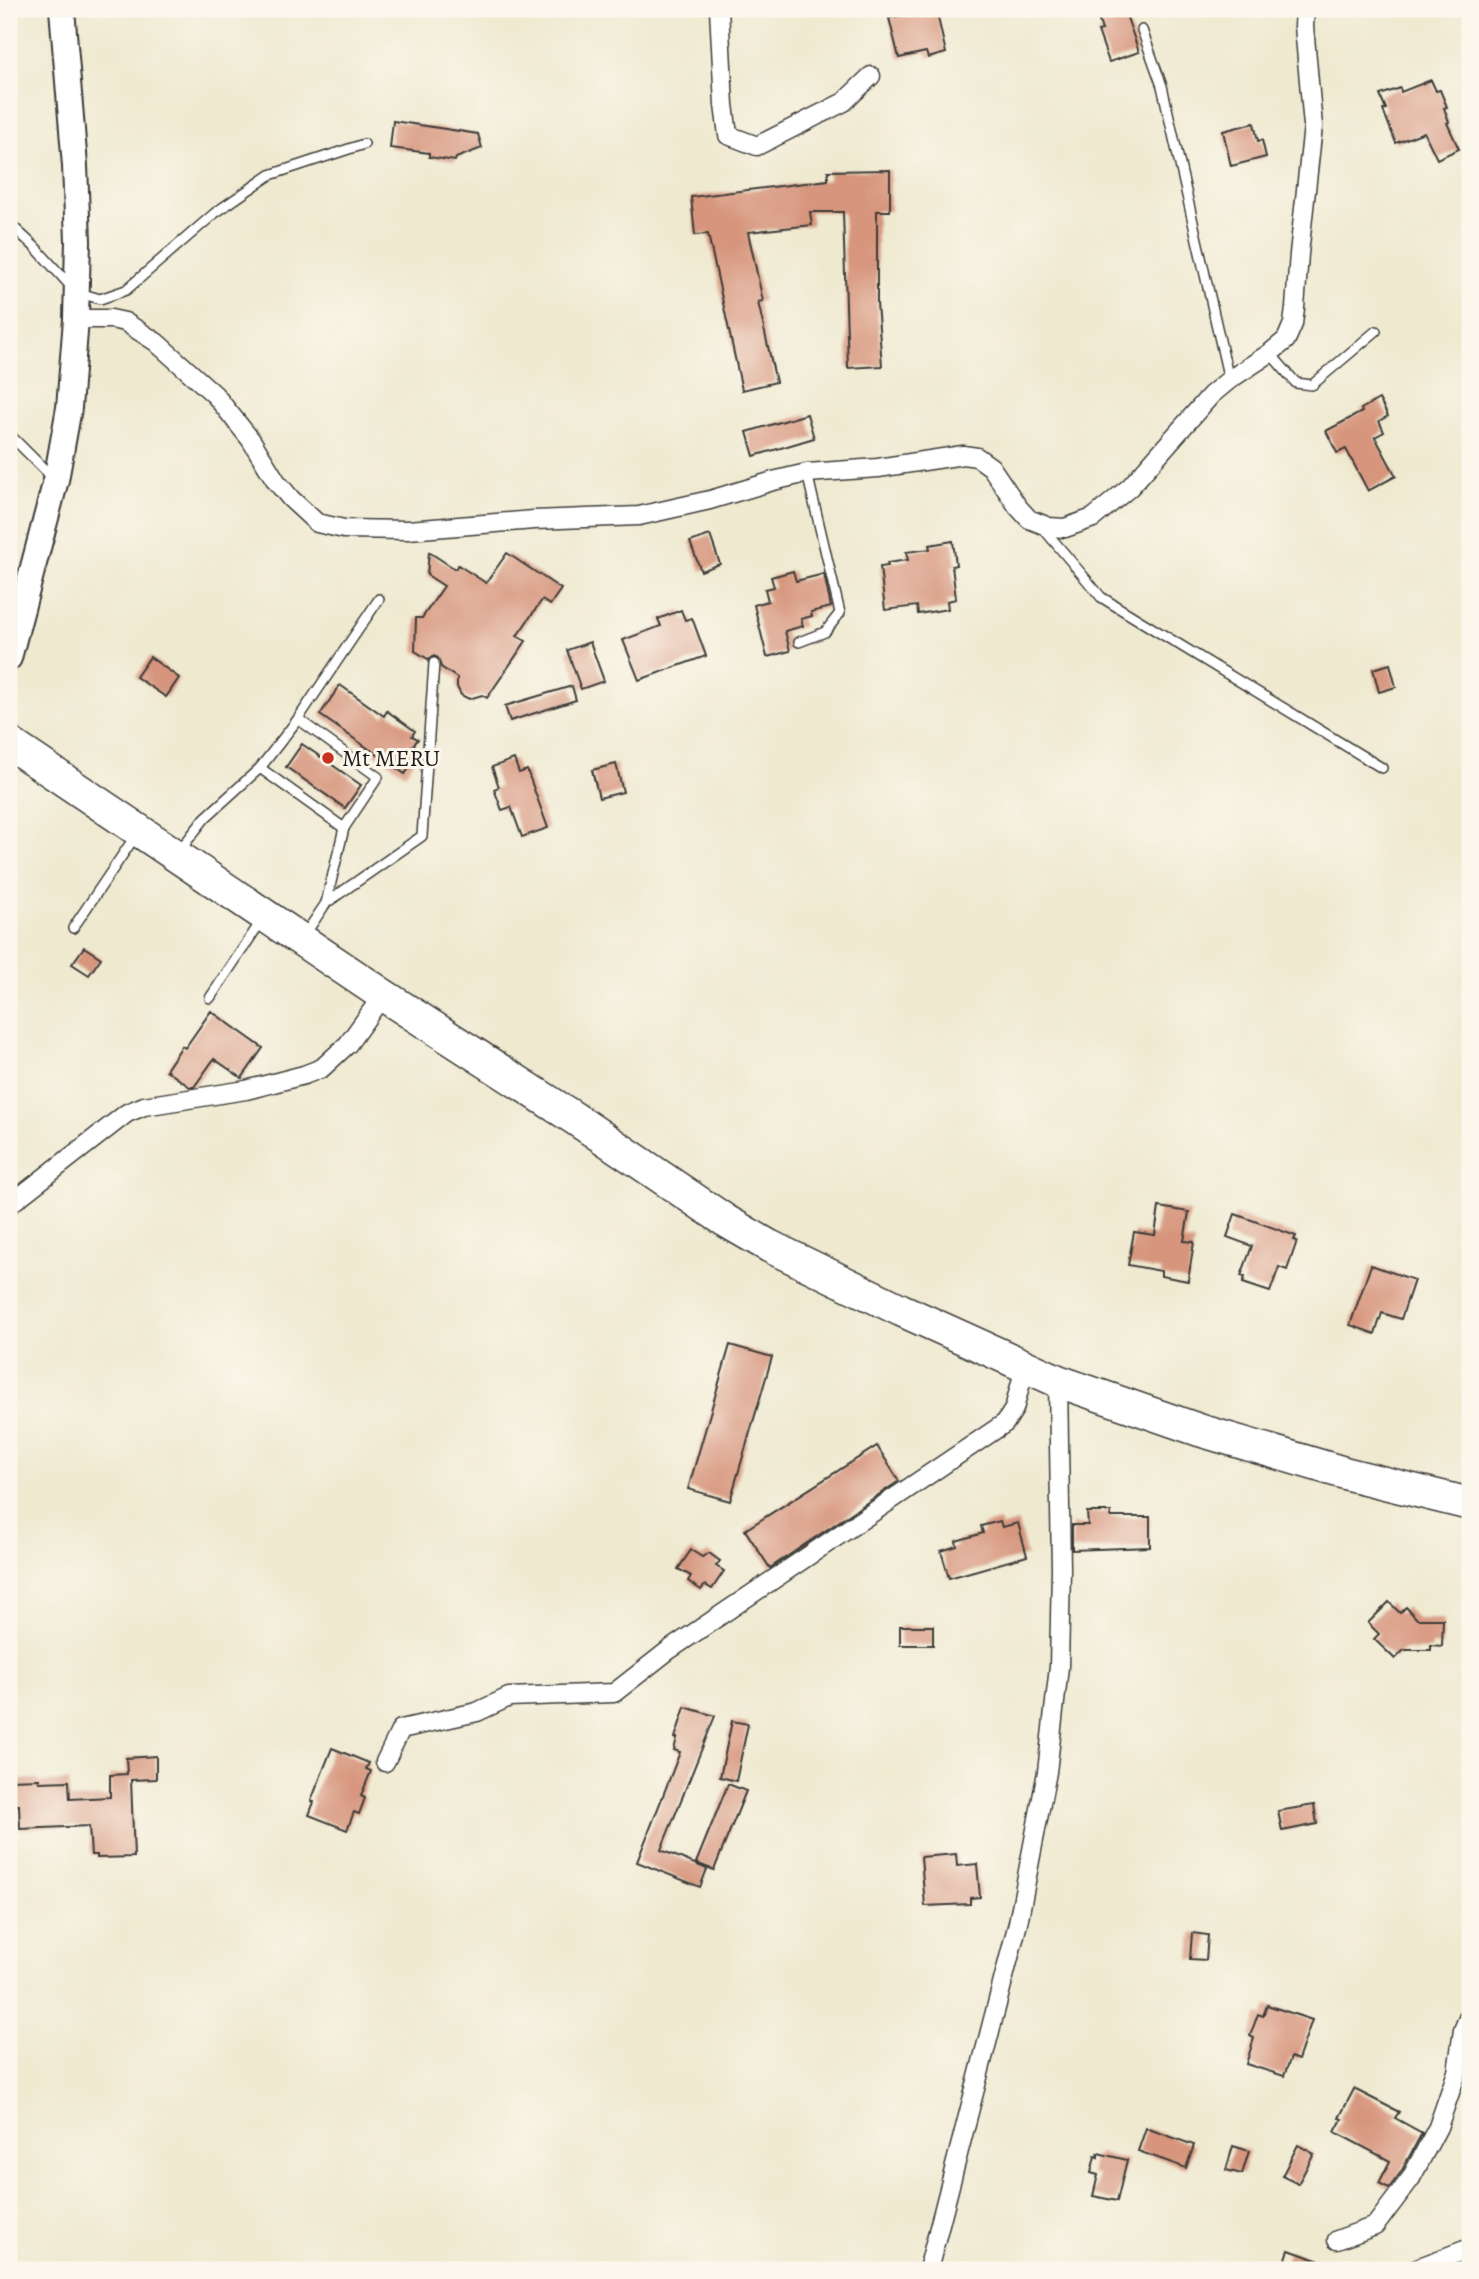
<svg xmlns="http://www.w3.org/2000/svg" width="1479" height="2279" font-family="Alegreya,serif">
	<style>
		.building { fill: #d7957d }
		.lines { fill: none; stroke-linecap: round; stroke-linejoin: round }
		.lane-casing { stroke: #3c3b37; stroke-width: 12 }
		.street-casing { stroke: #3c3b37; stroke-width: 21 }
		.secondary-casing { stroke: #3c3b37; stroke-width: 28 }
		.highway-casing { stroke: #3c3b37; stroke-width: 35 }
		.lane { stroke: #fff; stroke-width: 9 }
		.street { stroke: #fff; stroke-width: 18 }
		.secondary { stroke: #fff; stroke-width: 24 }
		.highway { stroke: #fff; stroke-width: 32 }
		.poi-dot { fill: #c8321e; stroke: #fbf7ec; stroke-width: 2.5 }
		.labels { text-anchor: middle; stroke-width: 6; stroke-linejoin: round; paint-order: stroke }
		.poi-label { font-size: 24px; fill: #1c1c1c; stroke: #fbf7ec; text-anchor: start }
	</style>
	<rect width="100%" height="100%" fill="#fbf7ec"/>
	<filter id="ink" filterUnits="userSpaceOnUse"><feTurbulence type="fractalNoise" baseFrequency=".0143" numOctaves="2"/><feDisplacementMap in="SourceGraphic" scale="14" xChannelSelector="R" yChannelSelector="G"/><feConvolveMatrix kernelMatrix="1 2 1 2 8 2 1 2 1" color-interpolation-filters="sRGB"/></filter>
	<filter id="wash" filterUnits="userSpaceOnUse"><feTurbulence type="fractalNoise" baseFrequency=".00686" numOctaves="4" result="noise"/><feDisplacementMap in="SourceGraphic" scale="28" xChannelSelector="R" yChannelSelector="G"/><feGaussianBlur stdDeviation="1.57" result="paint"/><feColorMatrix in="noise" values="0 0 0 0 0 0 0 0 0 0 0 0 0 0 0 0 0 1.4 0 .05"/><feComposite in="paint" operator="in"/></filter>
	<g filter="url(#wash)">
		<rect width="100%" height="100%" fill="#efe9d0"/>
		<g id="blocks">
			<g class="building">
				<path d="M913 9H936L946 53 928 58 926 52 899 58 889 18 914 13Z"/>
				<path d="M1124 9 1139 52 1109 62 1098 31 1102 30 1098 18Z"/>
				<path d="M1431 80 1436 91 1440 90 1447 107 1444 108 1449 122 1447 123 1459 149 1437 159 1424 132 1396 143 1383 110 1386 109 1380 95 1400 88 1401 92Z"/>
				<path d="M393 121 478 134 482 148 456 158 455 161 429 157V153L390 148Z"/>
				<path d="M1254 123 1258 141 1262 140 1266 157 1231 166 1223 131Z"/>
				<path d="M890 170V211H877V303L882 366 848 368 843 212H810L812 225 748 232 763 301 758 302 776 382 742 390 708 234 695 235 691 197 828 180V171Z"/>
				<path d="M1379 399 1388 416 1379 421 1384 432 1375 437 1396 476 1368 491 1346 449 1337 453 1326 431 1362 412 1361 409Z"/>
				<path d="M807 414 814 438 754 456 747 432Z"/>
				<path d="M710 535 720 564 701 571 690 542Z"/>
				<path d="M953 541 956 565 952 566 956 599 947 601 948 609 918 614 917 606 885 610 880 567 888 566 887 563 908 560 906 552 930 549 929 545Z"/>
				<path d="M429 552 455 569 458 565 486 583 507 553 561 589 550 605 542 600 517 636 526 641 487 698 482 695 469 699 461 695 457 687V678L441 667 438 658 434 656 428 659 415 651 416 618H422L444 586 427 575Z"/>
				<path d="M793 571 796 581 824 574 831 607 811 612 812 616 801 619 803 626 785 631 790 651 767 657 754 605 768 601 765 589 774 587 771 577Z"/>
				<path d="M681 610 685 620 692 618 706 656 639 680 623 640 661 626 658 619Z"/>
				<path d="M590 642 604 681 581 689 567 650Z"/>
				<path d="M150 657 179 678 166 697 136 677Z"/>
				<path d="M1390 664 1396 687 1379 692 1373 669Z"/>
				<path d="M340 685 384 716 387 711 415 731 412 736 418 739 413 746 417 748 413 754 417 757 405 774 320 715Z"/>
				<path d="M572 686 576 700 510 721 505 706Z"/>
				<path d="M302 744 361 785 345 808 286 767Z"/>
				<path d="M514 759 519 773 527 770 548 828 522 837 511 807 502 810 494 789 499 787 492 767Z"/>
				<path d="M616 764 623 792 599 798 592 770Z"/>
				<path d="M84 947 101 958 89 975 72 964Z"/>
				<path d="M211 1011 263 1048 242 1078 214 1059 194 1087H190L166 1070 182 1046 185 1048Z"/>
				<path d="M1159 1207 1189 1212 1184 1241 1194 1242 1188 1281 1161 1276V1271L1128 1265 1134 1232 1155 1235Z"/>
				<path d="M1235 1214 1296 1236 1294 1240 1297 1241 1287 1270 1279 1267 1270 1292 1243 1283 1245 1277 1241 1276 1252 1246 1227 1237Z"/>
				<path d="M1371 1265 1414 1280 1401 1319 1382 1313 1375 1334 1350 1325Z"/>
				<path d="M730 1345 772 1357 730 1501 688 1489Z"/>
				<path d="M877 1446 899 1481 770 1568 745 1530Z"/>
				<path d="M1087 1512H1111V1517H1150V1547L1072 1550V1525H1088Z"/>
				<path d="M1000 1521 1002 1527 1018 1523 1027 1556 949 1578 941 1551 957 1546 956 1541 983 1533 981 1526Z"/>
				<path d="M691 1550 702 1557 709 1553 720 1561 716 1566 724 1571 712 1589 705 1585 701 1590 688 1581 691 1576 678 1569Z"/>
				<path d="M1389 1602 1400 1613 1406 1607 1417 1619H1443L1442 1646 1431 1645V1650H1404L1395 1659 1374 1639 1379 1634 1368 1623Z"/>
				<rect x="900" y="1626" width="33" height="19"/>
				<path d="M685 1707 715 1716 661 1850 707 1869 700 1887 637 1862 680 1752 674 1750 677 1738H675Z"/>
				<path d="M732 1721 748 1724 736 1781 720 1777Z"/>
				<path d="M332 1748 369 1763 366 1769 371 1771 361 1796 365 1798 359 1814 354 1812 347 1830 309 1815 314 1802 311 1801Z"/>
				<path d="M156 1756V1779L131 1780 134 1857 97 1858V1855H91L89 1826 20 1829 19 1805H9V1780L39 1779V1782L69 1781 70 1799 110 1797V1775L127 1774 126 1758Z"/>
				<path d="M728 1784 746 1791 714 1870 696 1863Z"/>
				<path d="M1314 1805 1317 1824 1282 1831 1278 1811Z"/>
				<path d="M956 1854 957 1866 977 1864 980 1897 970 1898V1904L925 1906 921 1857Z"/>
				<path d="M1192 1933 1208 1935 1206 1960 1190 1959Z"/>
				<path d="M1267 2005 1312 2020 1298 2060 1291 2057 1284 2076 1246 2064 1254 2038 1250 2036 1258 2014 1263 2016Z"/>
				<path d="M1354 2089 1399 2112 1395 2118 1422 2133 1401 2172 1389 2188 1379 2183 1390 2161 1335 2132 1342 2119 1339 2118Z"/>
				<path d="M1146 2128 1194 2145 1186 2168 1138 2151Z"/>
				<path d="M1298 2145 1314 2154 1298 2184 1282 2176Z"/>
				<path d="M1233 2146 1249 2151 1242 2174 1226 2170Z"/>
				<path d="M1098 2153 1127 2160 1117 2201 1093 2196 1098 2175 1091 2173 1095 2156 1098 2157Z"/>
				<path d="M1289 2250 1339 2268V2270H1282Z"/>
			</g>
		</g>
	</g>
	<g filter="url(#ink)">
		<use href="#blocks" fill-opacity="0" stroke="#3c3b37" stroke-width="2"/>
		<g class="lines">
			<g class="lane-casing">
				<g id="lane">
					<path d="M1142 30 1162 86 1229 380"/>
					<path d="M9 223 36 248 76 292 100 299 126 290 215 213 270 175 364 144"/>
					<path d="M1270 353 1296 383 1312 385 1376 331"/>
					<path d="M9 434 52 477"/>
					<path d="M1042 527 1101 597 1382 768"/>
					<path d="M799 642 825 632 840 613 807 473"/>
					<path d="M298 719 379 599"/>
					<path d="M260 768 298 719 378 777 344 828"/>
					<path d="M180 850 205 818 260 768 344 828 326 903 304 936"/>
					<path d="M326 903 422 836 434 663"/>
					<path d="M73 928 136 835"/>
					<path d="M210 998 262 920"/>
				</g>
			</g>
			<g class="street-casing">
				<g id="street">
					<path d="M719 9 724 105 728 135 757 146 844 102 871 76"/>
					<path d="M76 319H111L125 322 156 342 215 395 251 440 276 481 291 499 317 523 344 529 408 530 534 520 639 516 710 500 773 481 807 473 878 468 963 455 977 457 991 467 1018 507 1029 519 1049 527 1065 528 1093 518 1130 487 1211 395 1229 380 1270 353 1286 340 1293 324 1295 308 1299 254 1313 126 1304 26 1305 9"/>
					<path d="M9 1205 127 1113 144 1106 246 1090 304 1075 322 1068 348 1044 383 995"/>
					<path d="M385 1762 401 1729 477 1712 509 1697 614 1693 669 1650 1005 1423 1014 1409 1025 1367"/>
					<path d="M1337 2240 1375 2226 1411 2178 1438 2127 1457 2072 1463 2030 1470 2014"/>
					<path d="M928 2270 1018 1923 1047 1772 1059 1667 1061 1569 1058 1381"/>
					<path d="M1412 2270 1470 2248"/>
				</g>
			</g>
			<g class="secondary-casing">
				<path id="secondary" d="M9 658 56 480 69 408 76 319 78 241 75 166 62 9"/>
			</g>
			<g class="highway-casing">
				<path id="highway" d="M9 743 383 995 574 1118 726 1221 769 1246 901 1310 1058 1381 1199 1430 1348 1474 1470 1504"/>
			</g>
			<use href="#lane" class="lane"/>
			<use href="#street" class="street"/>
			<use href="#secondary" class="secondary"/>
			<use href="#highway" class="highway"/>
		</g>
	</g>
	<circle class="poi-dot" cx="328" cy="758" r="7"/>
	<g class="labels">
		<g class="poi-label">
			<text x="342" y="766">Mt MERU</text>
		</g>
	</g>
	<rect width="1479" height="2279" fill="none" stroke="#fbf7ec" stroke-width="35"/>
</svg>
